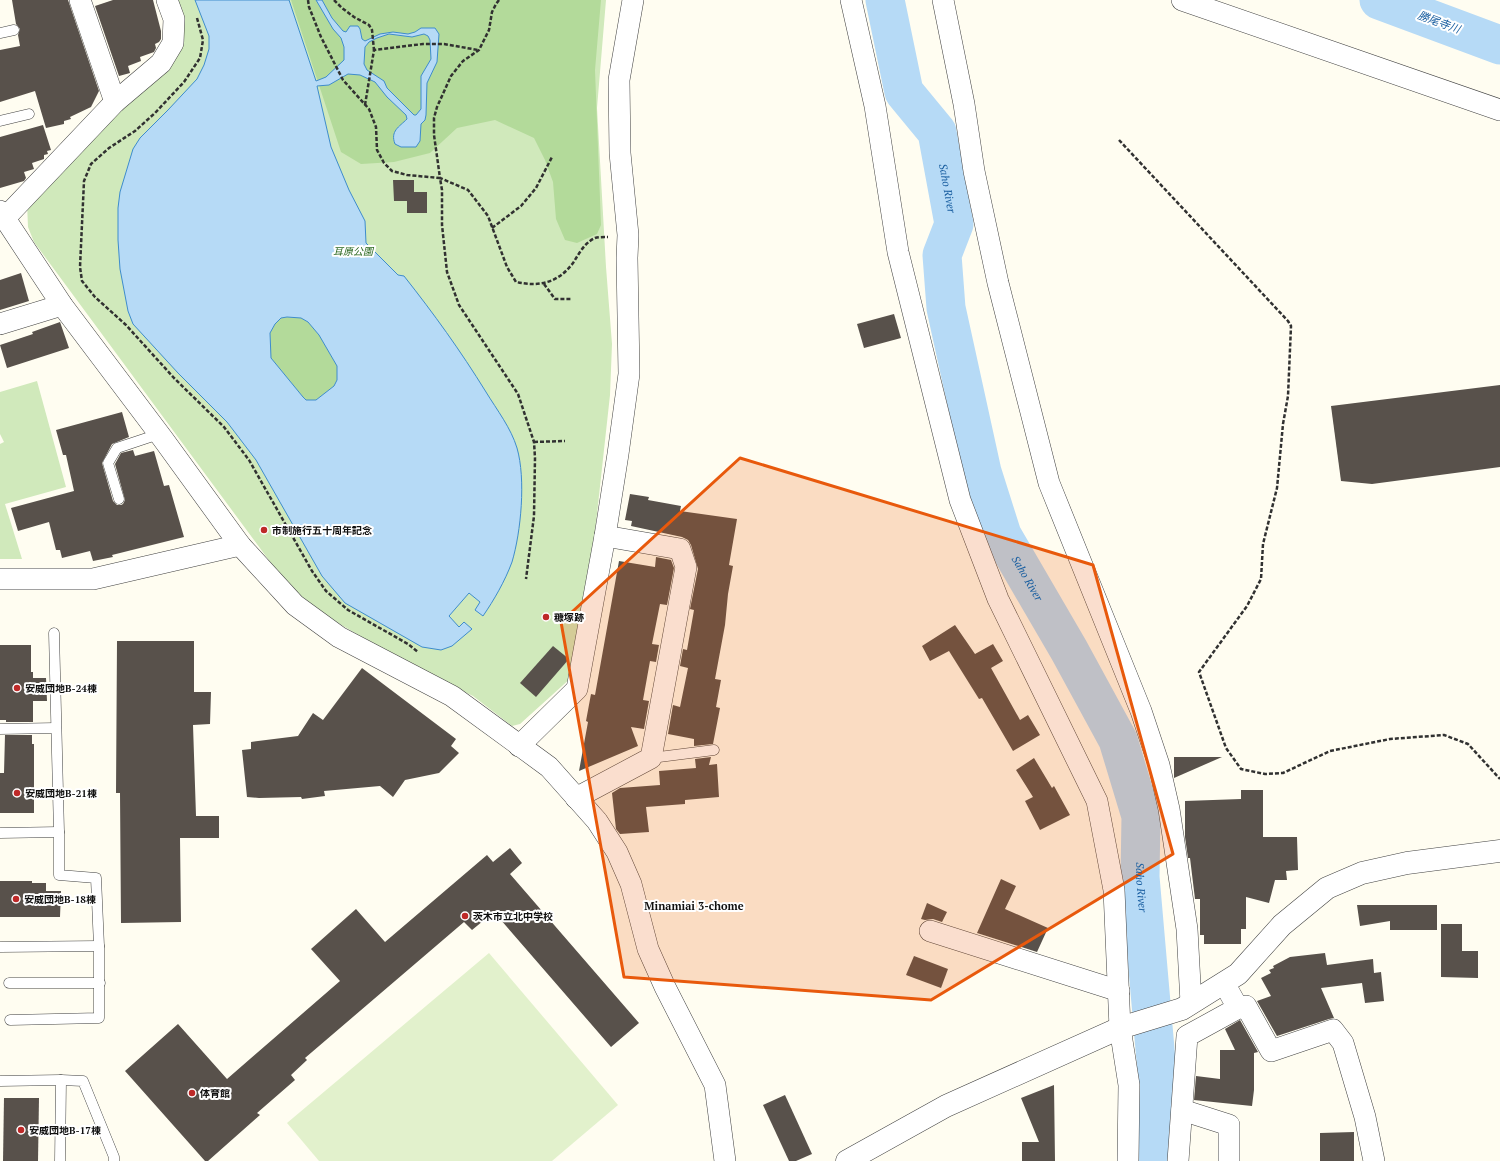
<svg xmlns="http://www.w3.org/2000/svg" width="1500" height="1161" font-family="'PT Serif','Noto Sans JP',serif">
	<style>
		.green { fill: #d0e9bb }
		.forest { fill: #b3da9a }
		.pitch { fill: #e2f1cc }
		.water { fill: #b6daf6; stroke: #3e8ccc; fill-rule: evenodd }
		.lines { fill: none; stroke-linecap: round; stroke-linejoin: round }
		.river { stroke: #b6daf6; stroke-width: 39 }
		.building { fill: #58514b }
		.service-casing { stroke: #424242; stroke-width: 11 }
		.minor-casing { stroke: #424242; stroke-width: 22 }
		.tertiary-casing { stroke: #424242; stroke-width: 23 }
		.path { stroke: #313131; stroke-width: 2.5; stroke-dasharray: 4 2; stroke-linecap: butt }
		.service { stroke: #fff; stroke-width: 10 }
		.minor { stroke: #fff; stroke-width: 21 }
		.tertiary { stroke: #fff; stroke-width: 22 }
		.marked { fill: #e8590c; fill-opacity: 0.2; stroke: #e8590c; stroke-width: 3; stroke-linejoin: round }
		.poi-dot { fill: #be2928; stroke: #fff; stroke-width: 1.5 }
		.labels { text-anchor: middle; stroke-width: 4; stroke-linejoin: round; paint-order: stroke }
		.park-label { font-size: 10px; font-style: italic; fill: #2a671f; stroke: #fff }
		.poi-label { font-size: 10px; font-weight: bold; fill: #0f0f0f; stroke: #fff; text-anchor: start }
		.water-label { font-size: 11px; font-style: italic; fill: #195ea0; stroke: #fff }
		.neighbourhood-label { font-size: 11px; font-weight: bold; fill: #0f0f0f; stroke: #fff }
	</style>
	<rect width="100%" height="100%" fill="#fffdf1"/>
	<g class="green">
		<path d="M175 0H606L597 108 606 267 612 344 610 395 595 532 572 677 520 724 512 726 473 696 412 667 313 608 279 574 34 242 28 227 27 203 169 63Z"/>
		<path d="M37 381 66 487 5 504 22 559H0V444L4 442 0 434V392Z"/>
	</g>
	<g class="forest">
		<path d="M291 0H601L595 70 601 225 597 234 577 243 565 240 556 219 553 182 545 160 534 138 495 120 457 128 430 153 394 162 361 164 341 152Z"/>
		<path d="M287 317 301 318 308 322 319 335 337 366V380L334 386 316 400H306L303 397 271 358 270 333 275 324 281 318Z"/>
	</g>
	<path class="pitch" d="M489 953 618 1105 552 1161H319L287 1123Z"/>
	<path class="water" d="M195 0H289L316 81 326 77 344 60V47L341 38 333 29 316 0H322L332 18 343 31 346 32 350 26H358L360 29 362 39 365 41 380 34 393 32 408 34 415 32 421 28H435L439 34 437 62 427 83 426 115 425 120 421 124 420 141 416 147H401L395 144C390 131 399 127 407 119L406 115 387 97 375 82 360 75 348 74 329 85 317 86 331 147 349 190 365 221 366 243 398 275 404 276C434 314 460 350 486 392 497 410 511 428 517 448 526 479 521 532 512 562 505 581 494 600 483 616L475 610 480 602 469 593 449 616 459 627 464 622 472 629 452 646 441 650 422 647 345 603 322 576 256 460 227 422 178 373 133 324 128 311 120 269 118 240V208L120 192 133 149 140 138 168 110 197 79 204 65 209 49V36ZM389 34 412 37 424 34 428 36 430 40 431 59 421 76V109L416 115H414L387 88 384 81 367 70 364 64 365 47 369 42 377 38ZM287 317 301 318 308 322 319 335 337 366V380L334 386 316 400H306L303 397 271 358 270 333 275 324 281 318Z"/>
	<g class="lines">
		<g class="river">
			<path id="s1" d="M885 0 904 92 937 132 954 224 942 255 946 308 982 472 1002 535 1069 650 1118 740 1141 816 1140 877 1157 1072 1150 1161"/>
			<path d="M1379 0 1500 45"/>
		</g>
	</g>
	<g class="building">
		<path d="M12 0H68L99 91 91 107 70 117 71 119 64 121V124L46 128 35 91 0 102V50L20 46 18 35 20 29 16 24Z"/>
		<path d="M113 0H153L161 31V39L159 42 155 44 156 48 154 52 140 57 141 61 128 66 130 73 119 76 95 6Z"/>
		<path d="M43 125 51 150 47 151 48 154 44 155V159L32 163 34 169 24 172 26 178 24 181 0 188V137Z"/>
		<path d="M393 180H414V192H427V213H407V201H394Z"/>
		<path d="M21 273 29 301 0 310V280Z"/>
		<path d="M894 314 901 338 864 348 857 324Z"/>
		<path d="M60 322 69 348 7 368 0 345 33 334 32 332Z"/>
		<path d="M1500 385V467L1372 484 1341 481 1331 406Z"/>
		<path d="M122 412 129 437 112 444 102 463 113 501 117 505H121L123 504 125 500 115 464 121 453 133 450 135 456 154 451 164 486 169 485 184 537 112 555 113 557 93 561 90 551 62 558 60 550H56L49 522 18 531 11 508 74 491 66 455H63L56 430Z"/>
		<path d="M630 494 649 497 648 500 681 506 680 511 737 519 729 565 733 566 728 594 725 625 715 679 721 680 716 707 720 708 713 744 694 746V739L668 734 673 705 680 707 688 668 680 666 683 649 687 650 694 610 690 609 698 569 691 545 688 540 682 537 631 526 632 521 625 520Z"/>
		<path d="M656 557 671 560 674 568 667 605 660 604 652 644 659 645 656 662 650 661 643 700 649 701 644 729 631 727 638 746 579 771 588 722 586 721 591 694 595 695 619 561 655 567Z"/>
		<path d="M955 625 975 654 993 644 1003 661 991 668 1020 720 1028 715 1040 735 1013 751 982 698 979 699 949 651 930 661 922 646Z"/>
		<path d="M117 641H194V692H211L210 724 193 725 196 816H219V838H180L181 922 121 923 120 793H116Z"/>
		<path d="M0 645H31V672H33V678H46L47 701H33V722H6V720H0Z"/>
		<path d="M553 646 569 659 536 697 520 683Z"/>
		<path d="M362 668 456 739 451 746 459 753 439 773 405 780 393 797 380 786 324 791 325 796 302 799 301 797 259 798 247 797 242 750 251 749V742L298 736 313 713 323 720Z"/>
		<path d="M5 735H32V744H34V813H0V773H4Z"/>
		<path d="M711 757 709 765 717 764 719 797 685 800V804L646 807 649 832 620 834 616 829 612 793 620 788 660 785 659 771 696 768 695 759Z"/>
		<path d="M1174 757H1222L1174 778Z"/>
		<path d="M1034 758 1052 788 1054 786 1070 815 1040 830 1025 801 1033 797 1016 770Z"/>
		<path d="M1241 790H1263V837H1297L1298 870 1286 871 1287 880H1275L1269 903 1246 897V929H1241V944H1204V935H1200V899H1195L1190 858H1188L1185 837V801L1241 799Z"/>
		<path d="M510 848 522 863 510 874 639 1023 611 1047 494 912 472 930 464 922 305 1058 307 1060 291 1075 295 1080 257 1113 260 1115 208 1161H205L125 1071 178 1024 227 1079 340 981 311 949 356 909 385 942 487 855 493 862Z"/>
		<path d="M1001 879 1016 886 1005 909 1048 928 1037 952 977 933Z"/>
		<path d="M0 881H32V883H46V891H61L60 917H0Z"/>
		<path d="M927 903 947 912 942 922 933 919 925 920 921 919Z"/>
		<path d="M1357 905H1437V930H1390V921L1360 926Z"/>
		<path d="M1441 924H1462V951H1478V978L1441 977Z"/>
		<path d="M1325 953 1327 965 1373 959 1374 973 1381 972 1384 1001 1365 1003 1362 983 1321 988 1334 1018 1329 1019 1277 1036 1257 1001 1271 996 1261 978 1271 973 1269 970 1274 968 1273 966 1290 957Z"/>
		<path d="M914 956 948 969 941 988 906 975Z"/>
		<path d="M1240 1020 1258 1052 1254 1053V1090L1252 1106 1194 1100 1196 1076 1220 1079V1050H1235L1225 1029Z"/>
		<path d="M1054 1085 1055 1161H1022V1142H1039L1021 1098Z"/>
		<path d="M785 1095 812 1154 796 1161H789L763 1105Z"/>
		<path d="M4 1098H39L38 1161H3Z"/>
		<path d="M1354 1132V1161H1320V1133Z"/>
	</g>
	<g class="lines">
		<g class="service-casing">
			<g id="service">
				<path d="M0 33 14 30"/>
				<path d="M0 121 29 114"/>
				<path d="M119 499 108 463 117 448 159 434"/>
				<path d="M54 633 59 832"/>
				<path d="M0 729 56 728"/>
				<path d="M651 758 714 750"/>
				<path d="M0 833 59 832V875L96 878 99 946"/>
				<path d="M0 947 99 946V1018L10 1020"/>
				<path d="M9 983H100"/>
				<path d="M61 1080 83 1081 114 1157V1161"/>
				<path d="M0 1081 61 1080 60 1161"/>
			</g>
		</g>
		<g class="minor-casing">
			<g id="minor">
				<path d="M80 0 115 102"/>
				<path d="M851 0 875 106 898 252 960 500 998 599 1097 801 1114 890 1120 1028 1129 1085 1128 1161"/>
				<path d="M943 0 964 104 974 171 998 283 1049 483 1141 711 1159 765 1169 809 1187 929 1191 1003"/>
				<path d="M1182 0 1500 110"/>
				<path d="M0 211 62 305 163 439 240 545 295 605 339 637 452 696 549 767 597 821 617 852 631 884 648 949 665 987 715 1085 725 1161"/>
				<path d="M5 218 115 102 161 63 173 43 174 19 167 0"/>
				<path d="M0 324 62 305"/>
				<path d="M0 579H93L240 545"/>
				<path d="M519 746 577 689 605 536 618 454 629 374 627 258 628 235 620 153 619 80 633 0"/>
				<path d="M576 798 651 758 686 567 680 549 605 536"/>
				<path d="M930 931 1119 991"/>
				<path d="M1238 1008 1246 1006 1271 1051 1333 1030 1343 1043 1365 1117 1374 1161"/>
				<path d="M1182 1110 1229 1125V1161"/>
				<path d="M1178 1161 1187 1036 1238 1008 1224 983"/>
			</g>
		</g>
		<g class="tertiary-casing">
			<path id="tertiary" d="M847 1161 946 1106 1120 1028 1182 1009 1238 974 1282 925 1327 888 1362 873 1407 863 1500 851"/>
		</g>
		<g class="path">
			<path d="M308 0 309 7 321 37 343 80 369 109 376 127 377 150 384 163 392 171 407 175 440 178 442 190V225L447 272 459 305 518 394 534 442 535 458 534 516 526 579"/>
			<path d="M334 0 342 8 354 17 369 25 372 30 374 50"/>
			<path d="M499 0 496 4 492 12 489 30 479 50 463 61 451 76 437 107 434 118V135L440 178 468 190 488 216 507 267 516 282C539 287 558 283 573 263 579 254 584 243 595 238 599 237 604 237 608 237"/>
			<path d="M197 18 203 40 200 58 184 82 155 113 135 131 109 148 91 164 84 181 80 267 82 281 95 297 126 325 174 378 224 427 249 460 312 571 326 591 348 610 408 644 418 652"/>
			<path d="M365 105 374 50 423 44H444L478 50"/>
			<path d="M1119 140 1288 321 1291 326 1288 396 1283 424 1277 488 1263 544 1261 579 1247 606 1199 672 1226 748 1241 769 1265 774 1283 773 1330 751 1390 739 1444 735 1468 744 1500 779"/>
			<path d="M492 228 521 206 536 188 552 157"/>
			<path d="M544 284 555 299H571"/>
			<path d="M534 442 565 441"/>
		</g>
		<use href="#service" class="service"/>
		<use href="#minor" class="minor"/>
		<use href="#tertiary" class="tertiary"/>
	</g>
	<path class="marked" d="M740 458 1093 565 1173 854 931 1000 624 977 561 622Z"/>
	<g class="poi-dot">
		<circle cx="264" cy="530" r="4"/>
		<circle cx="546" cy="617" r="4"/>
		<circle cx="17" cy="688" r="4"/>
		<circle cx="17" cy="793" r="4"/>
		<circle cx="16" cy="899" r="4"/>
		<circle cx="465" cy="916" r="4"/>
		<circle cx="192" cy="1093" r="4"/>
		<circle cx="21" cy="1130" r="4"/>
	</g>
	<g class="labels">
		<g class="park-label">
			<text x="353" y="255">耳原公園</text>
		</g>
		<g class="poi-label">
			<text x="272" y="534">市制施行五十周年記念</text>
			<text x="554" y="621">糠塚跡</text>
			<text x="25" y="692">安威団地B-24棟</text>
			<text x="25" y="797">安威団地B-21棟</text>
			<text x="24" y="903">安威団地B-18棟</text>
			<text x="473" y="920">茨木市立北中学校</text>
			<text x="200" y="1097">体育館</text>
			<text x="29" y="1134">安威団地B-17棟</text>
		</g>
		<g class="water-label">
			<text transform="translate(1439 22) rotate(20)" y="4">勝尾寺川</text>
			<text dy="4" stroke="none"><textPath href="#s1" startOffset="203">Saho River</textPath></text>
			<text dy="4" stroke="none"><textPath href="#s1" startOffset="610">Saho River</textPath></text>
			<text dy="4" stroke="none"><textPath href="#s1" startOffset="946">Saho River</textPath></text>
		</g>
		<g class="neighbourhood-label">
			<text x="694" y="910">Minamiai 3-chome</text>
		</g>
	</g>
</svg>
